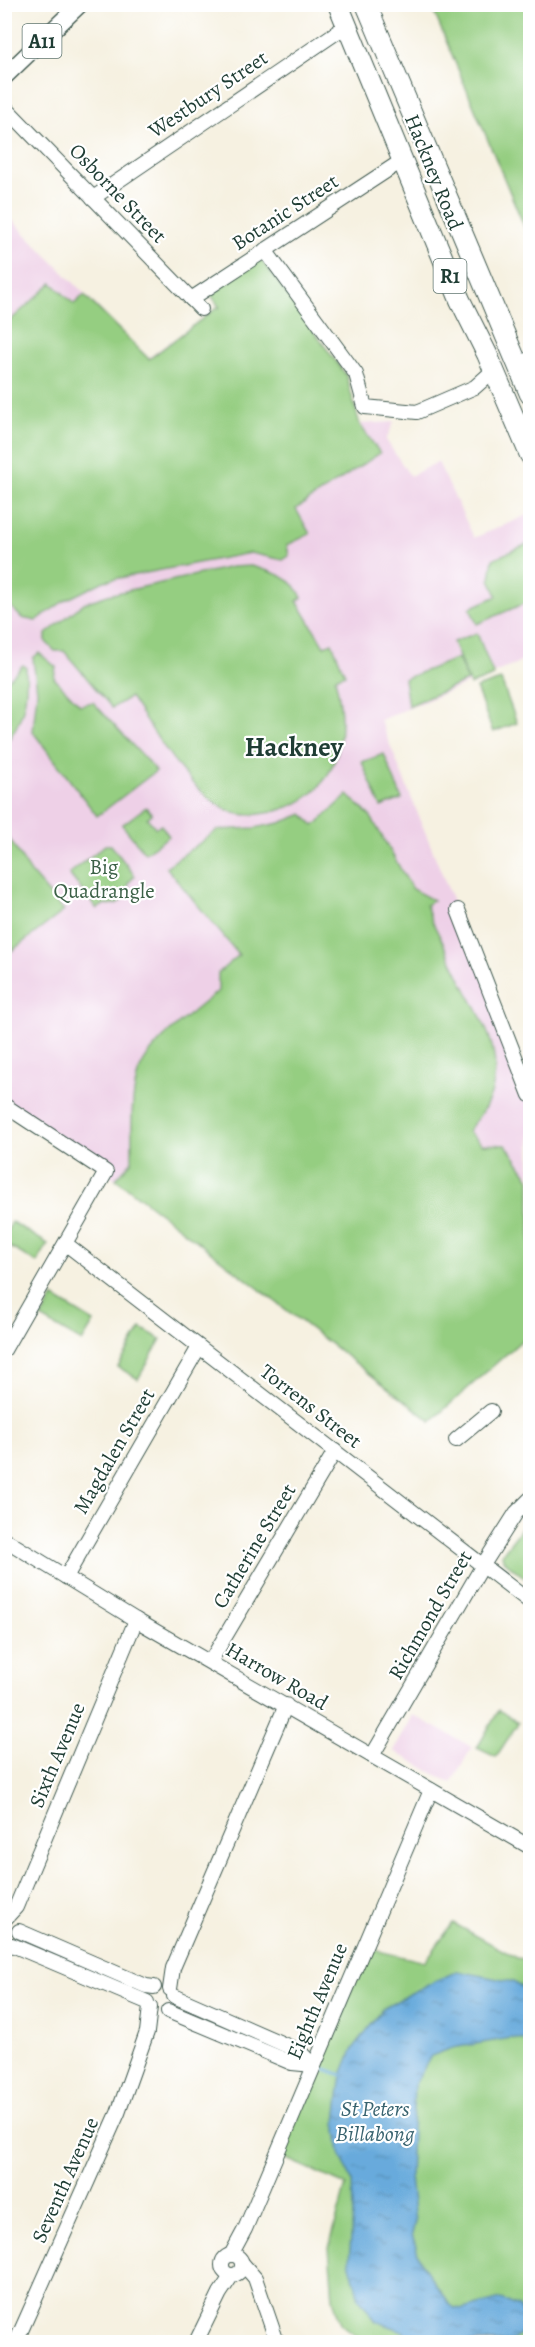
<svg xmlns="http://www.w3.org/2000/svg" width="535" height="2347" font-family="Alegreya,serif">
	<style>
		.built { fill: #eed0e7 }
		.green { fill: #95ce81; stroke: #5a865a; stroke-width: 1.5 }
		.water { fill: url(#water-ripples); stroke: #437488; stroke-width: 1.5 }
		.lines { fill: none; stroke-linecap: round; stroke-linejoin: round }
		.stream { stroke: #67aadc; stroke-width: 3 }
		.minor-casing { stroke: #3f584e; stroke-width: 16 }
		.major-casing { stroke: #3f584e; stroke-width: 19 }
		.highway-casing { stroke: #3f584e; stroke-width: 22 }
		.minor { stroke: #fff; stroke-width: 14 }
		.major { stroke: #fff; stroke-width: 16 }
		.highway { stroke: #fff; stroke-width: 20 }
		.labels { text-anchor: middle; stroke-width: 4.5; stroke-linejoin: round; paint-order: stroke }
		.shield { fill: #fff; stroke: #627771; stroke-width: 1.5 }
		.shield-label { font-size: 20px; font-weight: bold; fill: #1f3d34 }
		.street-label { font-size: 21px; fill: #1f3d34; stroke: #fff }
		.park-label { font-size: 21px; fill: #3c6147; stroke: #fff }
		.water-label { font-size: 22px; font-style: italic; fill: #38636f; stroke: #fff }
		.district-label { font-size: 27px; font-weight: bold; fill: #1f3d34; stroke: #fff }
	</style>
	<defs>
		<pattern id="water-ripples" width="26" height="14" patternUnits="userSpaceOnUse" patternTransform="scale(1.5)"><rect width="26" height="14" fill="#67aadc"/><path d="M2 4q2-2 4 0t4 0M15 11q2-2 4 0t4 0" fill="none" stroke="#548cb3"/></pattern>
	</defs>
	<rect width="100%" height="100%" fill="#fff"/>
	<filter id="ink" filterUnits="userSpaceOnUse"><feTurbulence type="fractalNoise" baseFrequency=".0167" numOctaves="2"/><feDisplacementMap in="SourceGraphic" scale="12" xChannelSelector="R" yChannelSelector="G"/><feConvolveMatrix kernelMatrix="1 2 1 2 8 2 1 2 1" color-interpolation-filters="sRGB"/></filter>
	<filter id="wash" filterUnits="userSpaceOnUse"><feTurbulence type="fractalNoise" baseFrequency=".008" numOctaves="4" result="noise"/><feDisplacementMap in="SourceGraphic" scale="24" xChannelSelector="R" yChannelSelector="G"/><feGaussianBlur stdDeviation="1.35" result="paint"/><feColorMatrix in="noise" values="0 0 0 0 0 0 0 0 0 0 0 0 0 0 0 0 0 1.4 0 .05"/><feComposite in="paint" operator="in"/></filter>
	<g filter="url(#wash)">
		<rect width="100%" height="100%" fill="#f6f1e1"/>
		<g class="built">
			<path d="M4 212 148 358 219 306 232 324 282 290 347 377 358 424 394 422 386 440 410 476 438 462 474 538 530 514V658L380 720 530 1092V1333L431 1421 106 1172 5 1105Z"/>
			<path d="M413 1715 472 1747 451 1783 394 1751Z"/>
		</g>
		<g class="green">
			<path d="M431 5H530V240Z"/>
			<path d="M260 258 346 375 360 425 380 453 296 509 310 534 287 545 289 556 283 560 250 553 104 581 64 601 36 621 22 618 5 601 4 326 52 283 74 304 84 295 149 359 218 307 220 308 209 292Z"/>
			<path d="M530 543V601L477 624 470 608 497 596 490 579 493 559Z"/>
			<path d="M251 566C270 571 295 577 302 598L297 601 324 646 332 643 345 674 335 678C350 737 339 797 272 812 260 814 243 817 232 812 189 794 156 734 130 697L112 708 64 651H55L46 642V634L84 603 108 595 231 567Z"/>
			<path d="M477 633 494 676 470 685 453 642Z"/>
			<path d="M39 653 56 667 54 678 80 705 93 702 156 771 97 816 33 732 37 691 33 658Z"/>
			<path d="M458 658 467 681 408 706 404 679Z"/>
			<path d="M23 665 26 667C28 697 24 721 5 744V683Z"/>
			<path d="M501 680 517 723 493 732 476 688Z"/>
			<path d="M384 754 402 799 381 807 362 762Z"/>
			<path d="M348 795 371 817 412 889 433 900 426 905 432 921C444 944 455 968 467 991 485 1024 502 1052 492 1091 488 1107 477 1118 468 1131L482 1144 506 1145 530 1179V1333L431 1421 116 1179 132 1161C132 1132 130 1102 138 1074 148 1043 194 1012 218 991V973L239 955 166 867 218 830 254 828 280 823 303 814 314 826Z"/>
			<path d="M146 807 152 814 147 818 156 828 161 825 169 836 145 853 122 825Z"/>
			<path d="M5 832 31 873 64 911 5 956Z"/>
			<path d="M105 845H111L135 876 129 882C127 896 121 907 105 904L97 909 69 874Z"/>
			<path d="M12 1222 48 1244 37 1263 5 1244V1235Z"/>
			<path d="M53 1297 94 1322 82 1342 41 1318Z"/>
			<path d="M141 1328 161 1339 138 1379 118 1367Z"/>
			<path d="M530 1517V1582L503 1560 502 1554Z"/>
			<path d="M499 1710 518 1723 496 1757 477 1748Z"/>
			<path d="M453 1923 517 1958 530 1960V2342H365L357 2337 341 2324 333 2298 329 2248 346 2185 275 2154 370 1949 425 1962Z"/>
		</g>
		<path class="water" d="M457 1971 513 1982 530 1991V2041L511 2038 452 2048 431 2056 414 2086 410 2177 415 2222 412 2234 421 2263 449 2304 455 2308 463 2309 501 2299 519 2307 528 2321 517 2337 510 2342H410L403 2331 376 2321 359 2298 349 2261 353 2214 352 2181 340 2153 336 2122 339 2096 342 2075 352 2050 383 2009 407 1995Z"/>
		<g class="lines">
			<path class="stream" d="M323 2068 342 2075"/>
		</g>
	</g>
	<g filter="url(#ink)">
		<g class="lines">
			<g class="minor-casing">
				<g id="minor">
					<path d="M4 106 201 309"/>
					<path d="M93 198 346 26"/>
					<path d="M265 250 356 374 365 407 417 412 475 387 494 370"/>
					<path d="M191 299 403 160"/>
					<path d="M518 363 530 359"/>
					<path d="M458 910 530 1095"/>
					<path d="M4 1105 106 1172 4 1350"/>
					<path d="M66 1244 530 1602"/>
					<path d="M456 1440 491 1411"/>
					<path d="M4 1539 136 1620 530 1847"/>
					<path d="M66 1577 199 1347"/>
					<path d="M210 1662 335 1451"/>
					<path d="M372 1756 483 1565 516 1513 530 1499"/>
					<path d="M4 1920 16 1907 136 1620"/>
					<path d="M19 1931 146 1986 154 1987"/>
					<path d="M12 1945 147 2002"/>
					<path d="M170 1989 173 1968 286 1705"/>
					<path d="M174 1996 299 2051 313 2065"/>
					<path d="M168 2011 292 2063 313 2065"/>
					<circle cx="232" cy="2265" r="10"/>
					<path d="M231 2255 245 2229 431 1790"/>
					<path d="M242 2263 255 2278 277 2342"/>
					<path d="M16 2342 118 2113 147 2032 150 2007"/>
					<path d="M196 2342 220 2293 232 2275"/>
				</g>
			</g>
			<g class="major-casing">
				<path id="major" d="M4 77 80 4"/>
			</g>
			<g class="highway-casing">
				<g id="highway">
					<path d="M338 4 460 300 487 354 530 455"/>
					<path d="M366 4 530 394"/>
				</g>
			</g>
			<use href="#minor" class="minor"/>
			<use href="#major" class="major"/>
			<use href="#highway" class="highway"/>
		</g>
	</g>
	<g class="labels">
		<g class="shield">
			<rect x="22.5" y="24" width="39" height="34" rx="4.5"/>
			<rect x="433.5" y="259" width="33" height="34" rx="4.5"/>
		</g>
		<g class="shield-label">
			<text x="42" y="48">A11</text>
			<text x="450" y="283">R1</text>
		</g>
		<g class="street-label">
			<text transform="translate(208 94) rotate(-34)" y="7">Westbury Street</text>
			<text transform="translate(434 172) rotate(68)" y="7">Hackney Road</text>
			<text transform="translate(118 193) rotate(46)" y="7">Osborne Street</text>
			<text transform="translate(285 212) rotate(-33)" y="7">Botanic Street</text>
			<text transform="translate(311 1406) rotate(38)" y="7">Torrens Street</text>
			<text transform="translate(114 1451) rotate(-60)" y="7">Magdalen Street</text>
			<text transform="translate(254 1546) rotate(-59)" y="7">Catherine Street</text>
			<text transform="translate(430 1615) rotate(-60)" y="7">Richmond Street</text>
			<text transform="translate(277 1676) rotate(30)" y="7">Harrow Road</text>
			<text transform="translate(57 1755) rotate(-67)" y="7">Sixth Avenue</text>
			<text transform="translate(317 2001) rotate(-67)" y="7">Eighth Avenue</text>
			<text transform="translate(65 2180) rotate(-66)" y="7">Seventh Avenue</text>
		</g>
		<g class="park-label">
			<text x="104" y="874">Big<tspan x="104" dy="24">Quadrangle</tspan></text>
		</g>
		<g class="water-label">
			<text x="375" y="2116">St Peters<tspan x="375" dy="25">Billabong</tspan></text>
		</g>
		<g class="district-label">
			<text x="294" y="756">Hackney</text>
		</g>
	</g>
	<rect width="535" height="2347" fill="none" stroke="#fff" stroke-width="24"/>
</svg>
